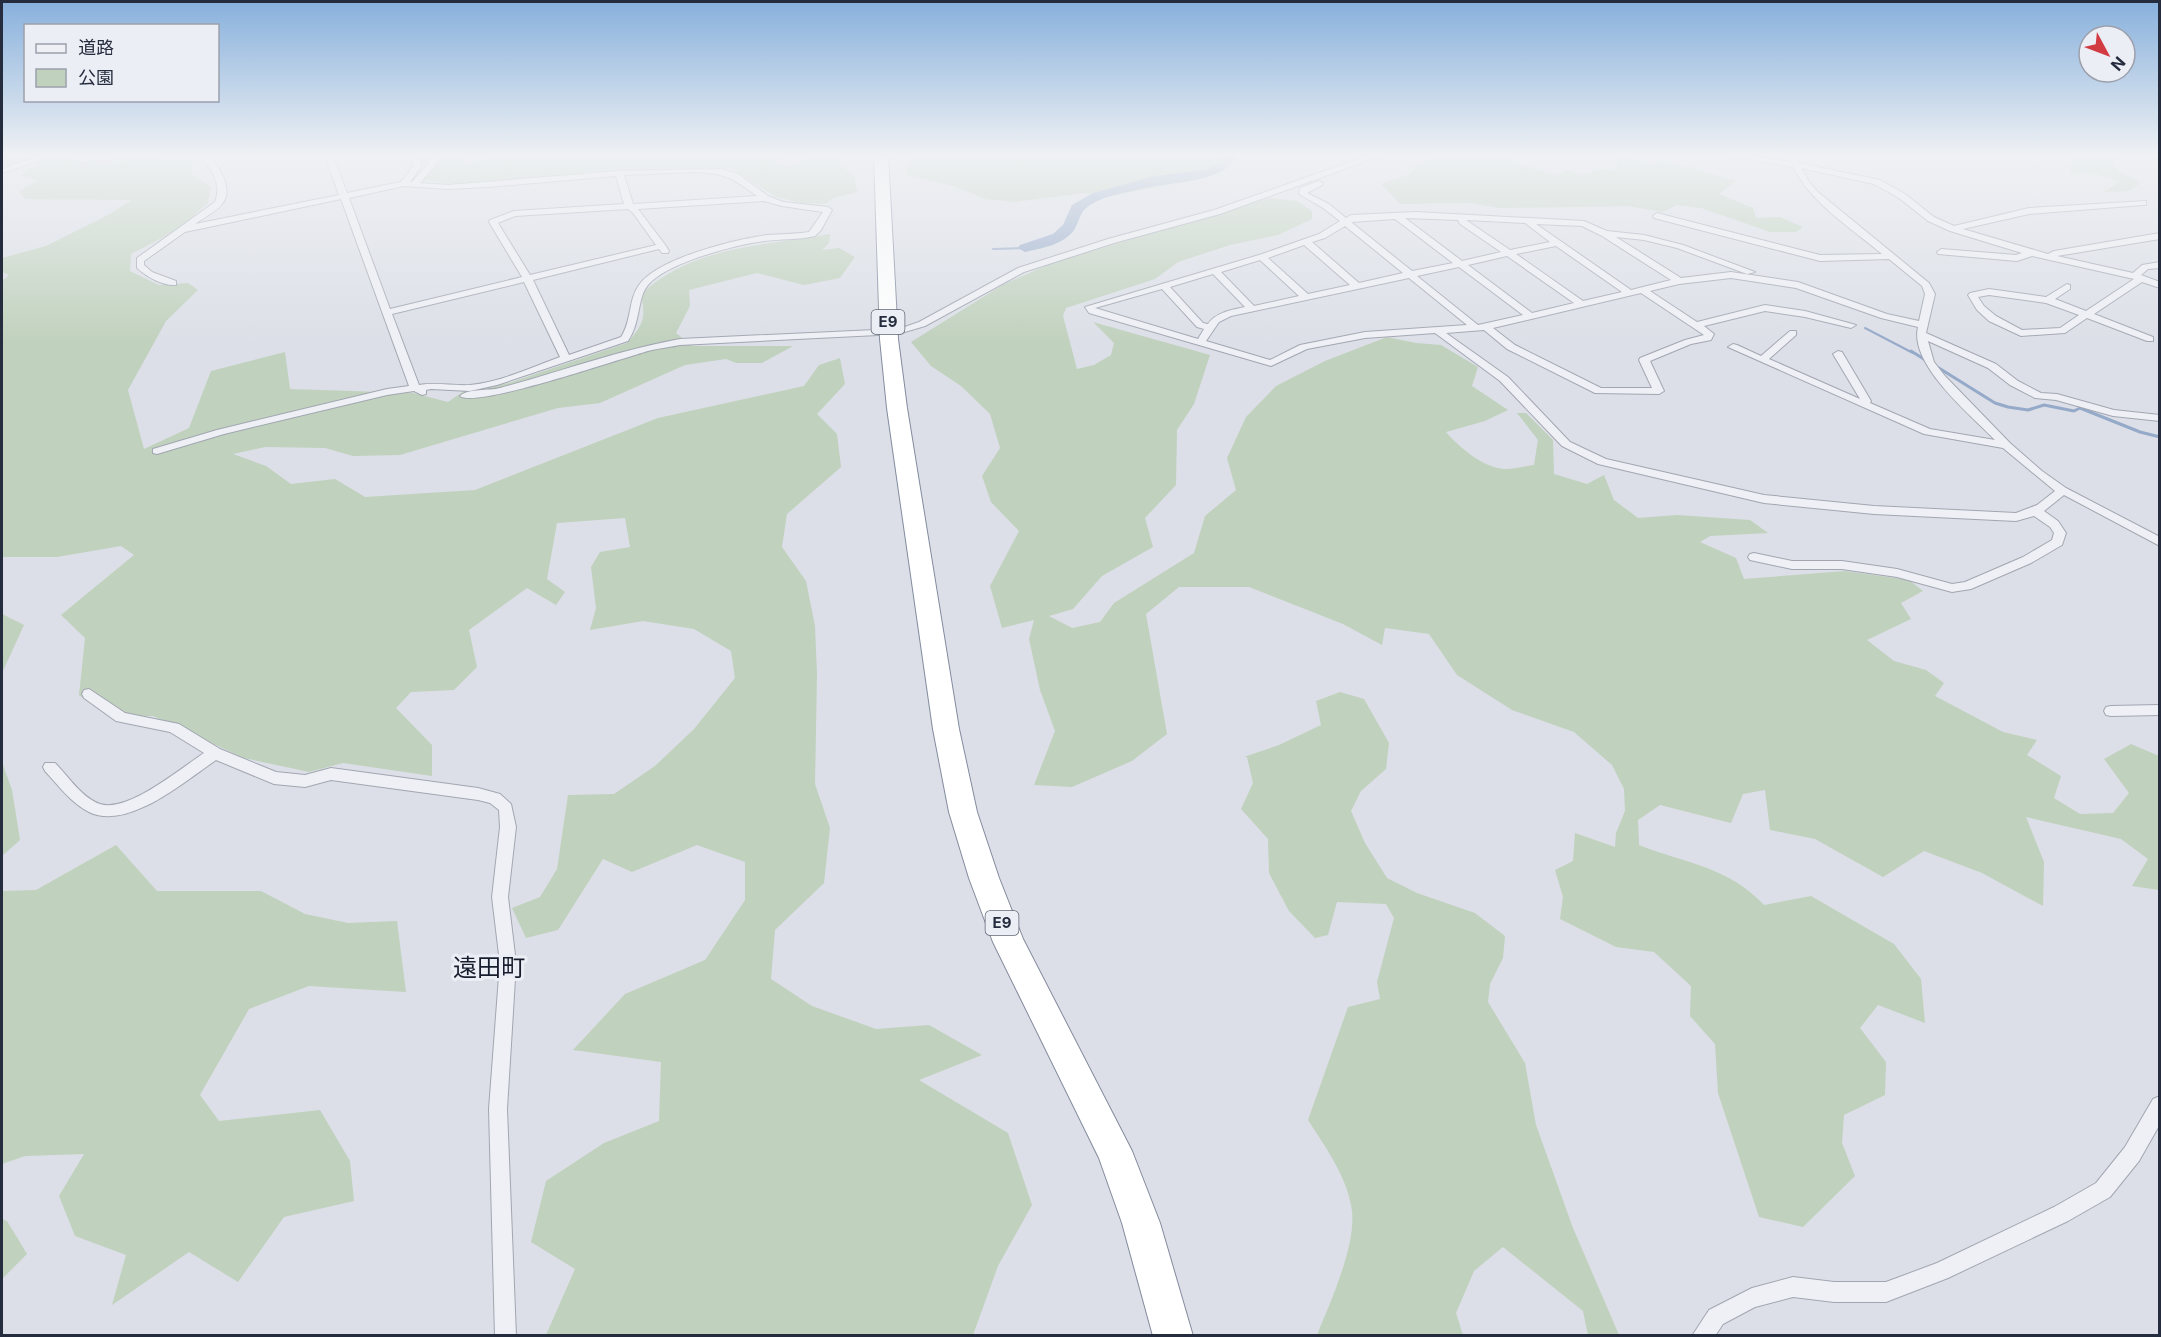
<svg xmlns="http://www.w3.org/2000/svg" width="2161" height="1337" font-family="Inter,'Noto Sans JP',sans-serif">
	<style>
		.green { fill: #c0d1bd }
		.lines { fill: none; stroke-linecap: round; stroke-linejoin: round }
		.stream-far1 { stroke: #95a9c9; stroke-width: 2 }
		.stream { stroke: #95a9c9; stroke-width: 3 }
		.river { fill: #95a9c9; fill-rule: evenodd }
		.minor-casing { stroke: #a1a6b1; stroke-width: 2 }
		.motorway-casing { stroke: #838b9e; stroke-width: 2 }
		.minor { fill: #eff0f5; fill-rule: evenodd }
		.motorway { fill: #fff; fill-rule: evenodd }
		.labels { text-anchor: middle; stroke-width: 6; stroke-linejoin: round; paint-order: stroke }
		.shield { fill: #ebeef5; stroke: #606675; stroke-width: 1.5 }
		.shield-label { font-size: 15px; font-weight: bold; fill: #252c3e }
		.near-quarter-label { font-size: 24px; fill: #181d2e; stroke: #ebeef5 }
	</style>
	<rect width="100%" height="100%" fill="#dcdfe7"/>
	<g class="green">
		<path d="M2 156H51L52 159 109 163 151 158 163 161H193L191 173 211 187 208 203 177 230 131 254 130 271 159 285 188 283 198 290 166 321 128 390 144 449 189 428 211 371 285 352 290 389 413 393 448 402 464 391 509 383 627 343C644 324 646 318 641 294 695 245 763 246 830 234L829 243 822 250 839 248 855 257 840 278 804 285 757 273 689 290 690 306 676 333 693 346H793L762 363H736L726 359 685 365 600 403 558 408 400 455 353 456 325 448 265 447 233 454 266 466 291 484 335 479 365 497 475 490 658 418 804 386 819 365 840 358 845 384 817 414 837 434 841 467 787 514 782 547 806 581 815 626 817 674 815 784 830 828 824 883 775 930 771 979 812 1006 876 1029 929 1025 982 1055 919 1080 1008 1133 1032 1205 998 1266 973 1335H546L575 1269 531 1242 546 1181 604 1143 659 1121 661 1062 573 1050 625 994 705 960 745 900V862L697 845 632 872 603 859 558 930 526 938 512 908 540 897 557 869 568 795 614 794 655 766 694 729 735 678 731 651 694 629 643 621 590 630 596 608 591 567 600 552 630 547 625 518 557 523 547 579 565 592 556 605 527 588 469 630 477 667 454 690 411 692 396 708 432 745V776L343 763 309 772 244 758 153 716 109 717 79 695 85 638 61 615 134 555 121 546 57 557H2V281L9 275 2 272V258L46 246 110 214 131 200 25 199 19 191 38 180 21 176 36 164 2 165Z"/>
		<path d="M420 156H455L456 160 471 164 499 156H783L770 161 789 166 815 156H839L837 163 854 176 857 192 833 198 825 204 801 203 776 197 730 168 578 173 507 182 454 184 412 179 426 166Z"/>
		<path d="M916 156H1160C1179 162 1205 152 1226 158L1217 166 1171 175 1168 185 1109 196 1085 193 1015 202 985 199 954 186 907 175V165Z"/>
		<path d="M1444 156H1510L1506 160 1555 175 1567 170 1582 175 1600 169 1617 171V156L1646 163 1665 161 1736 181 1719 194 1753 208 1756 218 1780 217 1803 227 1796 232H1770L1701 208 1677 205 1663 212 1628 206 1500 208 1470 203 1400 204 1381 184 1411 174 1417 164Z"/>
		<path d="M2079 156H2125L2112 163 2119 172 2138 180 2140 184 2128 191 2104 192 2120 181 2088 172 2071 174V165Z"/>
		<path d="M1270 198 1297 201 1312 211V219L1278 235 1230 245 1178 262 1155 279 1066 308 1063 316 1077 369 1094 365 1111 355 1114 343 1093 322 1210 355 1194 404 1177 430 1176 485 1145 518 1153 547 1102 576 1073 609 1049 616 1072 628 1100 622 1114 603 1194 553 1205 516 1236 490 1227 458 1246 417 1276 386 1325 361 1387 337 1416 343 1441 345 1478 367 1472 386 1508 410 1485 421 1446 432C1459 447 1484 469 1506 469 1515 469 1525 466 1534 465L1538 440 1517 413H1526L1553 440 1554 474 1587 484 1604 475 1614 500 1638 518 1677 515 1750 520 1768 533 1710 536 1700 542 1736 558 1744 579 1845 571 1909 580 1923 591 1901 603 1911 619 1867 640 1894 661 1926 670 1944 683 1935 696 2003 732 2037 740 2027 755 2061 776 2054 798 2080 814 2113 813 2129 793 2104 759 2131 744 2159 756V890L2132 886 2148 859 2121 839 2026 817 2044 862 2043 906 1982 873 1924 851 1883 877 1815 839 1770 830 1765 790 1743 794 1731 823 1660 805 1638 820 1639 845C1687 864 1727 866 1764 905L1811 896 1894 944 1921 979 1925 1023 1878 1005 1860 1028 1886 1062 1885 1095 1844 1115 1842 1143 1855 1176 1803 1227 1759 1217 1718 1093 1715 1044 1690 1016 1691 986 1654 952 1616 947 1560 919 1563 897 1555 870 1573 861 1575 833 1615 847 1616 833 1625 811 1624 789 1612 765 1574 732 1512 710 1457 675 1429 634 1385 628 1382 645 1343 624 1249 587H1179L1146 614 1167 734 1132 761 1072 787 1034 785 1055 731 1040 690 1029 639 1034 620 1002 628 990 586 1019 531 991 502 982 476 1000 448 990 414 961 386 931 366 911 342 1004 284 1055 262Z"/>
		<path d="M2 614 24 625 2 673Z"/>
		<path d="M1340 692 1364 699 1389 743 1386 769 1361 791 1351 811 1365 843 1387 878 1417 893 1475 913 1505 936 1503 958 1490 984 1488 1002 1525 1063 1536 1125 1573 1228 1619 1335H1588L1583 1311 1503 1247 1474 1271 1456 1313 1463 1335H1317C1330 1303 1356 1246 1352 1211 1348 1178 1326 1148 1308 1120L1348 1007 1380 999 1377 982 1394 918 1386 904 1337 902 1328 935 1315 938 1289 911 1269 873 1268 839 1241 809 1253 783 1247 757H1244L1279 745 1321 725 1316 701Z"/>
		<path d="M2 762 12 790 20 840 2 856Z"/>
		<path d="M116 845 157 891H261L305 914 348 923 397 921 406 992 309 986 249 1009 200 1095 219 1121 320 1110 350 1161 354 1201 284 1217 238 1282 189 1252 112 1305 126 1255 75 1236 59 1196 84 1154 25 1156 2 1164V891L36 890Z"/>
		<path d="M2 1219 7 1221 27 1254 2 1279Z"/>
	</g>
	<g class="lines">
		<g class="stream-far1">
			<path d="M993 249 1025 248"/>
			<path d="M1865 328 1913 353"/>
		</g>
		<g class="stream">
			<path d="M1911 351 1927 361"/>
			<path d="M1934 365 1995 403 2008 407 2028 410 2044 405 2074 411 2080 408 2140 432 2160 437"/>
		</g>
		<path class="river" d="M1223 156H1236C1226 184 1162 182 1136 190 1120 194 1097 197 1084 210 1080 214 1078 224 1074 230 1063 245 1042 248 1025 252L1018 248 1020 245 1053 234 1063 225 1072 205 1093 193 1151 177 1206 169 1221 162Z"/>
		<g class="minor-casing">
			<g id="minor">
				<path d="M39 156H52L2 173V169Z"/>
				<path d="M63 156H147L83 162Z"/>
				<path d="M199 156H209C219 166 234 190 222 204 216 212 203 218 195 224L339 195 325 156H333L347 193 401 182 414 165 409 156H417L422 165 410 182H412L429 163 430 156H438L437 163 420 183 448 185 619 171 721 169 738 174 768 196 783 202 828 207 832 210 821 230 815 236C798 240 781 239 764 241 735 245 668 262 648 285 637 298 641 322 628 341L497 385 470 391 431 389 426 390V394L422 395 414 391 387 395 224 434 157 454 153 453V449L217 430 387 389 409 386 341 199 185 232 144 261V265L152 272 176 281V285C163 286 147 277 137 268V258L215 202C222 184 212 168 199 156ZM696 172C728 174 732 178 757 196L633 204 624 175ZM616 176 624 204 514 211 490 220 489 222 522 277 390 309 349 198 404 186 448 189 488 187ZM764 201 782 206 823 212 809 232C795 234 781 234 767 235 736 239 658 258 639 285 628 300 632 321 621 337L569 355 533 280 659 249 662 253H668L669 251 666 246 638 209ZM628 209 633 213 656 245 530 275 498 223 515 216ZM524 282 560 357C532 367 501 382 470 385 453 386 436 382 419 385L392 314Z"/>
				<path d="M457 156H496L476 162Z"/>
				<path d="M1367 156H1380L1220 214 1114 243 1024 272 925 326 898 334 893 331 919 322 1018 268 1108 239 1214 210Z"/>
				<path d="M1730 156H1753L1790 162 1787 156H1795L1799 163 1880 180 1905 194 1934 217 1954 226 2029 208 2146 201V205H2143L2029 214 1963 229 2048 254 2054 251 2160 233V239L2057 256 2133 273 2142 265 2160 262V268L2148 269 2141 275 2160 282V288L2142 282 2094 314 2153 337V341H2147L2087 318 2065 333 2021 336 1989 321 1977 310 1968 295 1970 293 1989 289 2046 297 2067 284 2070 285V289L2055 299 2086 311 2134 279 2032 256 2017 261 1938 254 1937 252 1941 249 2016 255 2022 253 1950 231 1928 221 1899 198 1874 184 1801 168 1809 182 1818 192 1929 283 1935 294 1926 333 1996 364 2018 381 2041 393 2057 394 2114 410 2160 415V421L2113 416 2056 400 2035 398 2010 385 1988 368 1928 341 1934 362 1945 376 2010 443 2042 471 2066 488 2160 537V546L2064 495 2044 511 2058 521 2066 533 2062 545 2031 563 1971 589 1952 592 1897 577 1842 569H1792L1750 560 1748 557 1750 554 1754 553 1792 561H1842L1897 569 1952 584 1965 582 2023 557 2052 540 2054 533 2050 527 2034 516 2016 521 1874 514 1764 503 1598 464 1562 446 1500 381 1435 333 1365 338 1307 349 1271 366 1089 313 1085 307 1259 255 1319 234 1340 221 1323 208 1299 194 1300 188 1319 181 1323 183 1322 185 1307 193 1329 204 1346 218 1351 215 1416 212 1584 221 1607 231 1644 235 1683 245 1755 272 1747 274 1677 248 1644 240 1616 237 1681 278 1731 272 1798 282 1887 314 1919 321 1925 294 1922 286 1889 259 1820 261 1654 218 1653 216 1657 213 1820 255 1882 254C1851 228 1812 204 1793 167ZM1405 218 1458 220 1460 224 1501 252 1462 261ZM1395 219 1453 263 1412 271 1351 222ZM1466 220 1525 223 1550 242 1510 250ZM1536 224 1582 226 1602 236 1671 280 1631 290ZM1345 226 1403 273 1359 283 1312 242 1325 238ZM1304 245 1350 285 1308 294 1268 258ZM1556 246 1622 292 1583 301 1516 254ZM1507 256 1574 303 1532 313 1468 265ZM1260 260 1299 296 1254 306 1221 272ZM1459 267 1523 315 1478 325 1417 276ZM1213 274 1245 307C1232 310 1216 312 1208 324L1203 323 1170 287ZM1409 278 1467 325 1365 332 1300 345 1270 360 1206 341 1219 322 1231 316ZM1731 278 1796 288 1881 318 1918 327C1909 365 1971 415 1995 440L1930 429 1870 403 1871 401 1842 352 1838 351 1833 354 1860 399 1769 359 1796 335V331H1790L1761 356 1737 345 1733 344 1728 347 1924 434 2003 448 2055 491 2037 505 2016 513 1874 506 1764 495 1606 459 1570 442 1508 377 1446 333 1484 330 1507 349 1595 393 1659 394 1664 391 1650 361 1691 344 1711 340 1714 334 1704 326 1765 311 1805 317 1851 328 1856 325 1805 311 1765 305 1697 322 1650 291 1679 284ZM1162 289 1197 327 1204 329 1198 339 1095 308ZM1641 293 1704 335 1685 340 1640 358 1639 360 1652 388H1601L1515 345 1493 328ZM1989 295 2046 303 2079 315 2060 328 2022 330 1996 316 1984 306 1978 297Z"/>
				<path d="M875 330 880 333 878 335 680 345C671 347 661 348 652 350 624 357 476 409 460 396 469 388 488 391 500 388 560 372 619 350 680 339Z"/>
				<path d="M89 689 125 713 179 724 220 749 276 772 305 775 331 768 478 788 500 794 511 804 516 827 508 897 516 963 507 1109 516 1336H495L489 1109 500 963 492 897 500 827 499 810 490 803 478 800 331 780 305 787 274 784 216 760C185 781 128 831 89 812 71 803 58 785 45 771L43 767 45 763H55C68 776 82 798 100 804 128 813 181 768 204 753L170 732 116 721 84 698 82 694 84 690Z"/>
				<path d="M2160 705V715L2111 716 2106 715 2104 711 2106 707 2111 706Z"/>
				<path d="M2160 1096V1124L2139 1161 2110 1197 2068 1221 1948 1278 1886 1302H1834L1793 1297 1755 1307 1723 1324 1715 1336H1692L1709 1310 1752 1288 1793 1277 1834 1282H1886L1937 1263 2054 1207 2096 1183 2125 1147 2153 1099Z"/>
			</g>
		</g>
		<g class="motorway-casing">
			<path id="motorway" d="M874 156H888L898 339 907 408 959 729 977 812 999 878 1023 939 1132 1151 1160 1223 1193 1336H1153L1122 1223 1099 1158 993 942 969 878 949 812 933 729 887 408 880 339Z"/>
		</g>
		<use href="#minor" class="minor"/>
		<use href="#motorway" class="motorway"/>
	</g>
	<linearGradient id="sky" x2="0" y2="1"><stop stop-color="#87b0dc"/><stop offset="0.45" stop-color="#eff1f4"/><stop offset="1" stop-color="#eff1f4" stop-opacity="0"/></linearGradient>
	<rect width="2161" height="344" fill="url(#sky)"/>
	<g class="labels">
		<g class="shield">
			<rect x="871.5" y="310" width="33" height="24" rx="4.5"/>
			<rect x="985.5" y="911" width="33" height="24" rx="4.5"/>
		</g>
		<g class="shield-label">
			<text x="888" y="327">E9</text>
			<text x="1002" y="928">E9</text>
		</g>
		<g class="near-quarter-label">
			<text x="489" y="976">遠田町</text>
		</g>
	</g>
	<rect width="2161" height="1337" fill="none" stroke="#252c3e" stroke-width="6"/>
	<rect x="24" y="24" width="195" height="78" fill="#ebeef5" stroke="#9ca0ac" stroke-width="1.5"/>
	<rect x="36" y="44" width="30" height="9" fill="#eff0f5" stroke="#9ca0ac" stroke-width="1.5"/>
	<text x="78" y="54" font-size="18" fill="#252c3e">道路</text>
	<rect x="36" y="69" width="30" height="18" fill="#c0d1bd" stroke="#9ca0ac" stroke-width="1.5"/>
	<text x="78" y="84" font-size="18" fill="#252c3e">公園</text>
	<g transform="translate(2107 54) rotate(131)"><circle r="28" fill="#ebeef5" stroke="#9ca0ac" stroke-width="1.5"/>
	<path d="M0-4.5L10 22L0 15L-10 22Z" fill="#d23b42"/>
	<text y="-9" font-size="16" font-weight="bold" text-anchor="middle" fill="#252c3e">N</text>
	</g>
</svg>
